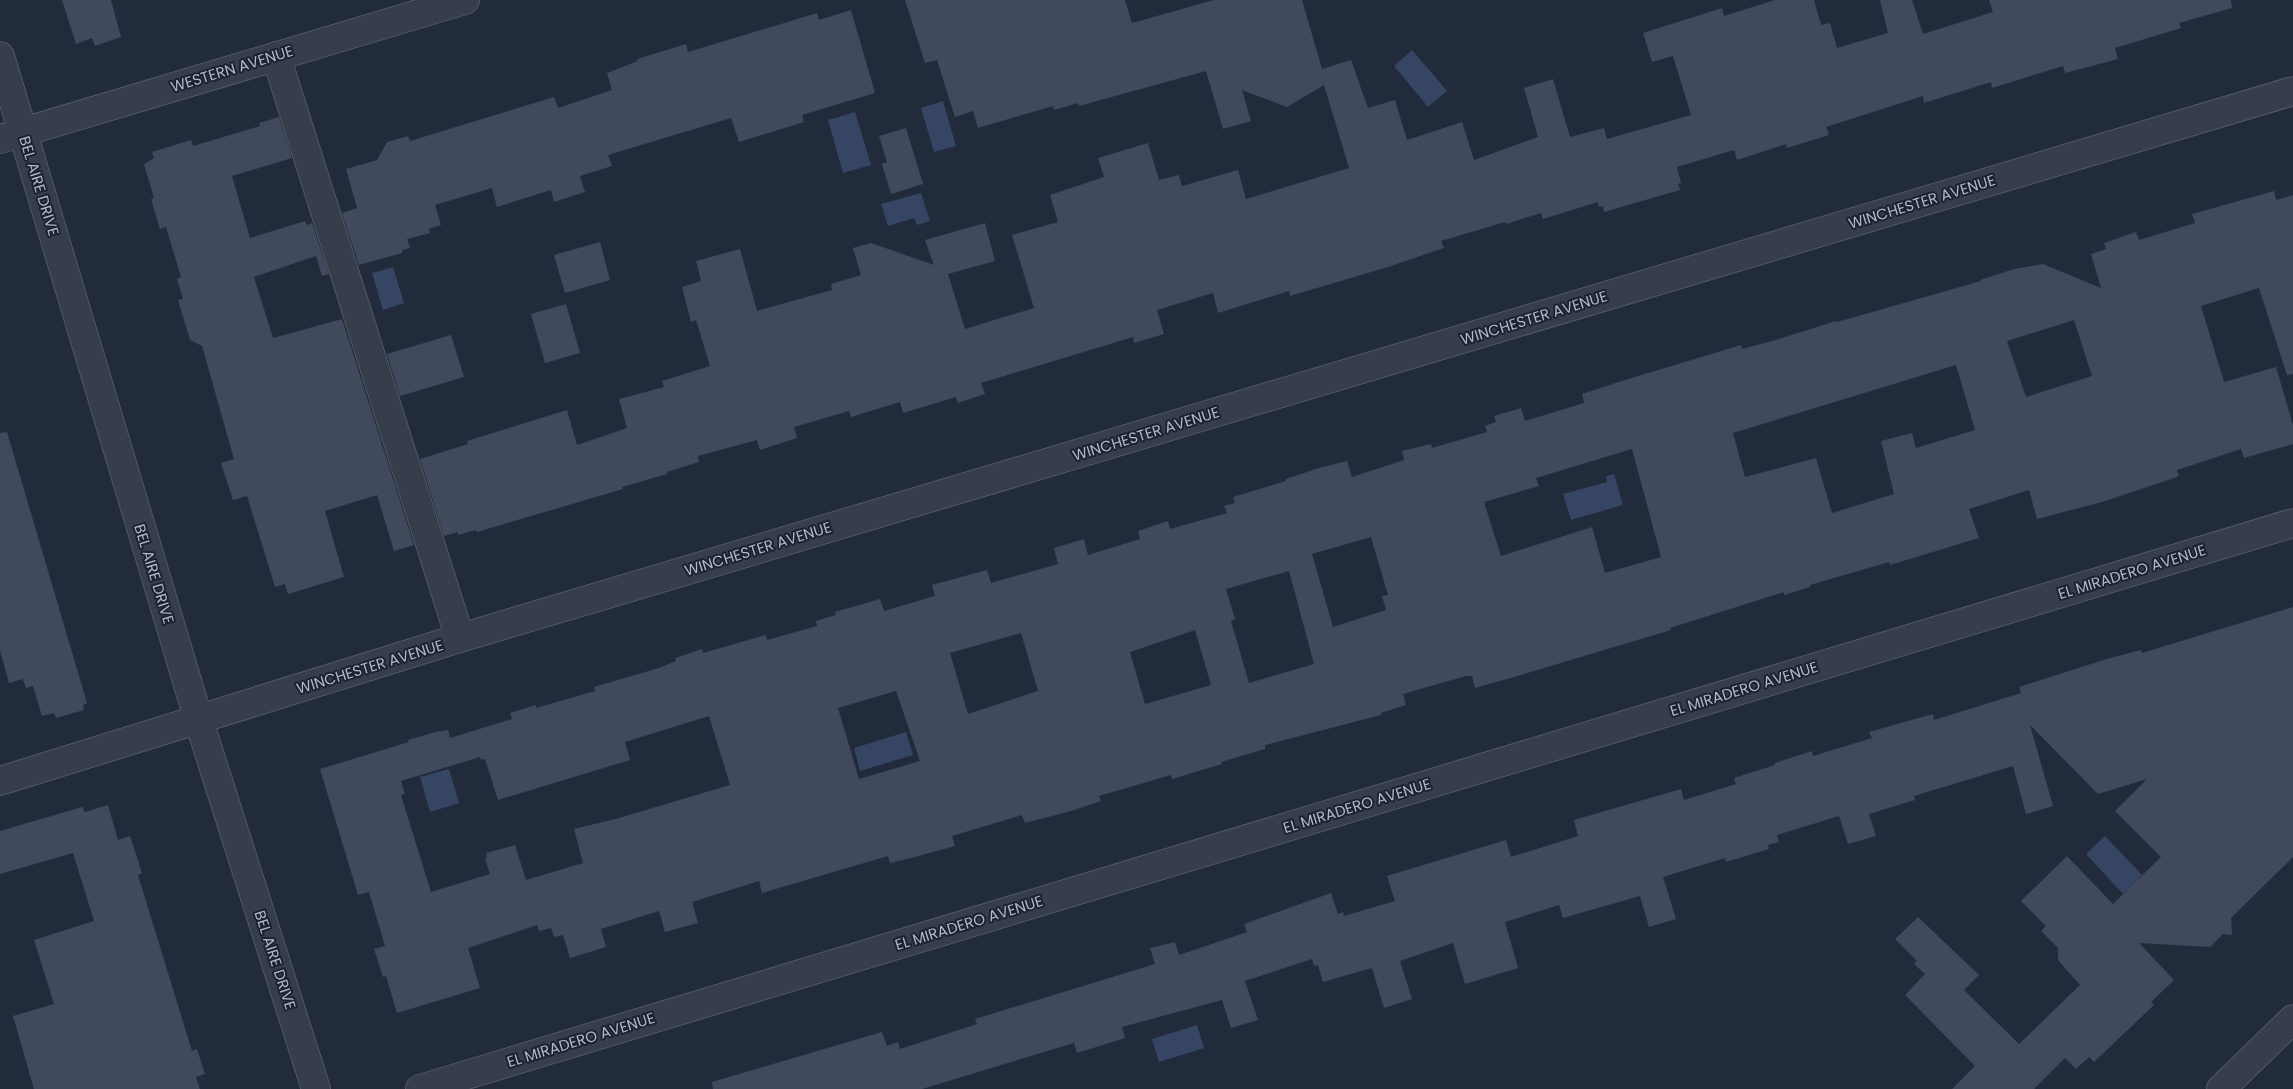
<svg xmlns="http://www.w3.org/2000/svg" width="2293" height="1089" font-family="Poppins,sans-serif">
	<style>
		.water { fill: #354563 }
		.building { fill: #414a5d; fill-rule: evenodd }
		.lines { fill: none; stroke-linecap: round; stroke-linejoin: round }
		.minor-casing { stroke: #515866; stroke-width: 30 }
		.minor { stroke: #363d4b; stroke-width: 28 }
		.labels { text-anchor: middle; stroke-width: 4; stroke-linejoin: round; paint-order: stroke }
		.street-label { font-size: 15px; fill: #b1b8c7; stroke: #1b2230 }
	</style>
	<rect width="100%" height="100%" fill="#222b3b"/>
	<g class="water">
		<path d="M1412 50 1447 91 1428 107 1394 66Z"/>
		<path d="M943 101 956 146 934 152 921 108Z"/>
		<path d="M855 112 871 165 843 173 828 120Z"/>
		<path d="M921 193 930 221 917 225 914 218 888 226 881 204Z"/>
		<path d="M393 267 404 303 383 310 372 273Z"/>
		<path d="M1614 474 1623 505 1571 520 1563 494 1607 482 1606 476Z"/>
		<path d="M906 732 913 755 860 771 854 748Z"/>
		<path d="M449 769 459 803 430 812 420 777Z"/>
		<path d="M2105 836 2142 875 2123 894 2086 854Z"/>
		<path d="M1197 1025 1204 1048 1159 1062 1152 1039Z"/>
	</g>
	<g class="building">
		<path d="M62 0H111L121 37 95 46 92 38 76 44Z"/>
		<path d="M905 0H1125L1132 23 1214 0H1302L1322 69 1351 60 1368 108 1395 100 1407 140 1462 122 1474 160 1538 137 1524 88 1553 79 1570 137 1604 128 1607 139 1691 115 1673 56 1652 62 1643 33 1722 8 1724 16 1775 0H1814L1821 25 1830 23 1837 48 1888 33 1880 0H1912L1923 34 1993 12 1989 0H2231L2232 8 2179 23 2181 28 2115 48 2118 59 2065 73 2063 66 1992 88 1991 82 1924 103 1923 96 1826 127 1829 135 1787 148 1786 144 1737 160 1734 150 1677 167 1681 183 1678 184 1680 190 1604 212 1603 206 1599 207 1598 202 1543 219 1541 213 1506 224 1505 222 1441 241 1444 248 1388 267 1290 296 1289 291 1218 313 1213 293 1157 310 1164 334 1134 343 1133 337 981 383 985 394 958 403 956 397 903 413 900 402 851 417 849 411 794 427 797 438 760 450 757 440 698 456 699 462 667 472V474L622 487 623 489 477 532 476 530 458 535V532L444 536 420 459 468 444 467 441 567 410 577 445 627 428 619 399 664 387 662 381 710 366 696 320 691 322 682 287 701 281 696 261 740 249 757 311 832 290 831 284 861 275 853 248 871 243 934 265 925 240 985 223 995 261 948 274 965 329 1034 308 1012 235 1058 222 1050 195 1104 177 1098 158 1148 143 1159 180 1179 175 1182 186 1238 170 1246 199 1349 168 1324 85 1287 107 1242 90 1251 121 1223 129 1206 71 1079 106 1078 103 1054 110 1053 106 978 128 973 111 955 117 937 60 925 63Z"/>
		<path d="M851 10 875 93 802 115 804 122 739 142 731 118 608 155 612 166 580 176 585 192 554 202 551 190 497 207 492 188 435 205 441 225 429 229 430 233 407 239 410 248 402 250V253L359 265 342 213 357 208 346 169 377 160 387 142 408 136 410 141 554 97 558 108 612 90 607 73 638 61 637 59 686 44 688 52 817 13 819 20Z"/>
		<path d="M279 117 292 158 232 176 250 238 305 221 307 225 312 223 329 274 322 276 316 256 254 277 273 338 342 319 414 545 394 551 377 495 325 511 344 577 288 594 285 584 275 587 247 496 233 500 221 463 234 459 202 346 190 340 178 300 183 299 177 279 181 277 166 227 160 229 156 216 151 199 154 198 144 164 154 158 152 152 191 140 193 146 260 126 259 123Z"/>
		<path d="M906 128 923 184 891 194 882 164 887 162 879 136Z"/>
		<path d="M2274 191 2276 200 2293 195V374L2287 375 2259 288 2201 306 2224 382 2276 367 2293 425V444L2244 458 2241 449 2177 470 2179 476 2174 478 2102 502 2037 519 2029 490 1969 509 1979 538 1890 565 1889 562 1810 585V587L1784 595V592L1670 628 1671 630 1521 675 1475 688 1472 676H1466L1403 694 1406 705 1381 713V715L1265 745V749L1221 762 1222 764 1172 779 1171 775 1099 796 1101 801 1071 811 1025 823 1022 815 952 836 955 846 911 858 890 863 888 856 762 893 759 881 692 902 698 923 665 932 659 911 601 929 606 947 570 958 563 935 554 937 551 928 539 931 537 925 468 948 480 988 397 1013 386 976 383 977 374 949 385 946 369 892 358 895 320 769 409 742 408 740 436 732 448 730 450 738 512 719 510 713 536 705V708L595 691 594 687 659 668 676 661 675 658 702 649 703 653 766 635 767 640 817 626 816 621 836 615 835 612 880 599 884 611 935 596 932 585 987 570 991 583 1058 564 1054 548 1084 539 1088 555 1140 539 1138 531 1168 521 1170 529 1227 513 1224 506 1235 503 1233 497 1286 481V479L1319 468 1347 461 1352 477 1404 460 1402 451 1431 444 1432 448 1487 432 1485 426 1496 422 1494 416 1521 408 1525 421 1584 403 1582 394 1625 380 1741 345 1742 349 1776 340 1836 321 1837 322 1981 281 1980 280 2014 269 2043 264 2101 288 2091 254 2106 249 2104 243 2136 232 2139 240 2195 223 2192 214ZM2074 320 2092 376 2026 397 2007 341ZM1956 365 1975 430 1916 448 1912 433 1881 441 1894 494 1832 513 1816 458 1745 477 1733 433ZM1632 449 1661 557 1605 573 1592 527 1501 556 1484 502 1539 486 1536 478ZM1371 537 1388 595 1382 596 1386 610 1333 627 1312 554ZM1289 571 1314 664 1249 683 1231 621 1235 619 1226 589ZM1195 630 1211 685 1145 704 1130 652ZM1021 633 1038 691 968 714 950 653ZM896 691 920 761 859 779 838 708ZM709 716 730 785 619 818 574 829 583 863 526 880 515 845 486 853 487 858 485 859 490 874 431 892 401 795 405 794 401 781 480 757 481 760 485 759 498 800 630 760 625 742Z"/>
		<path d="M600 242 610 280 565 293 554 255Z"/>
		<path d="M566 304 580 353 545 363 531 314Z"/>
		<path d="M451 335 464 377 400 396 387 354Z"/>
		<path d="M7 432 87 703 83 705 84 710 56 718 54 713 42 716 33 686 26 688 23 679 9 683 0 651V433Z"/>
		<path d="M2293 607V857L2231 918 2232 935 2223 934 2210 947 2139 943 2174 980 2151 1002 2154 1005 2094 1062 2089 1057 2076 1069 2065 1058 2034 1089H1952L1975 1066 1905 995 1925 974 1914 964 1917 961 1895 939 1918 917 1979 975 1964 990 2019 1044 2080 985 2058 960V948L2041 931 2046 926 2021 901 2067 856 2113 904 2161 857 2115 811 2147 779 2098 794 2030 725 2053 806 2026 814 2013 766 1914 796 1915 800 1869 814 1876 836 1848 844 1839 816 1777 835 1779 842 1768 845 1769 849 1726 862 1725 858 1663 877 1676 919 1649 927 1640 896 1563 918 1559 905 1505 922 1518 968 1465 984 1453 943 1400 961 1412 999 1384 1008 1372 968 1323 982 1318 965 1314 966 1312 959 1245 981 1258 1020 1231 1028 1222 1000 1122 1027 1125 1038 1077 1053 1074 1043 922 1089H713L712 1082 882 1032 887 1046 898 1042 900 1049 977 1024 975 1019 1155 964 1150 948 1175 942 1179 955 1247 932 1244 924 1331 893 1338 914 1343 912 1344 916 1395 901 1387 876 1506 840 1511 857 1578 836 1574 820 1681 789 1684 800 1736 784 1734 778 1775 765V763L1812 751 1813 756 1872 738 1869 732 1933 714 1934 720 2021 693 2019 687 2110 658 2141 650 2142 653Z"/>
		<path d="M108 805 118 840 130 836 142 873 138 875 192 1051 197 1049 205 1074 196 1077 200 1089H34L13 1016 54 1004 34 940 94 921 73 853 0 874V831L82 807 85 812Z"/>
	</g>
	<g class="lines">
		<g class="minor-casing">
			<g id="minor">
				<path d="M0 56 199 721 316 1089"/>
				<path d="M276 56 460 638"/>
				<path d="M0 139 465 0"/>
				<path d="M0 781 460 638 2293 91"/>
				<path d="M420 1089 2293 523"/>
				<path d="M2221 1089 2293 1019"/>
			</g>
		</g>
		<use href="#minor" class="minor"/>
	</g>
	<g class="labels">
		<g class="street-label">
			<text transform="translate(232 69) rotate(-17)" y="5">WESTERN AVENUE</text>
			<text transform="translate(39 186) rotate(73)" y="5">BEL AIRE DRIVE</text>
			<text transform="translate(1922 202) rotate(-17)" y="5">WINCHESTER AVENUE</text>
			<text transform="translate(1534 318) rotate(-17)" y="5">WINCHESTER AVENUE</text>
			<text transform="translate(1146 434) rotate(-17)" y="5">WINCHESTER AVENUE</text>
			<text transform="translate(758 549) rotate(-17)" y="5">WINCHESTER AVENUE</text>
			<text transform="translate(2132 572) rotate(-17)" y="5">EL MIRADERO AVENUE</text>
			<text transform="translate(154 574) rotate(73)" y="5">BEL AIRE DRIVE</text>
			<text transform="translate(370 667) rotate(-17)" y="5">WINCHESTER AVENUE</text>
			<text transform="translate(1744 689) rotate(-17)" y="5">EL MIRADERO AVENUE</text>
			<text transform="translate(1357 806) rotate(-17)" y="5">EL MIRADERO AVENUE</text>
			<text transform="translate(969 923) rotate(-17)" y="5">EL MIRADERO AVENUE</text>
			<text transform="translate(275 960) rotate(72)" y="5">BEL AIRE DRIVE</text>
			<text transform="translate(581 1040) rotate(-17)" y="5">EL MIRADERO AVENUE</text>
		</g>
	</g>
</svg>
